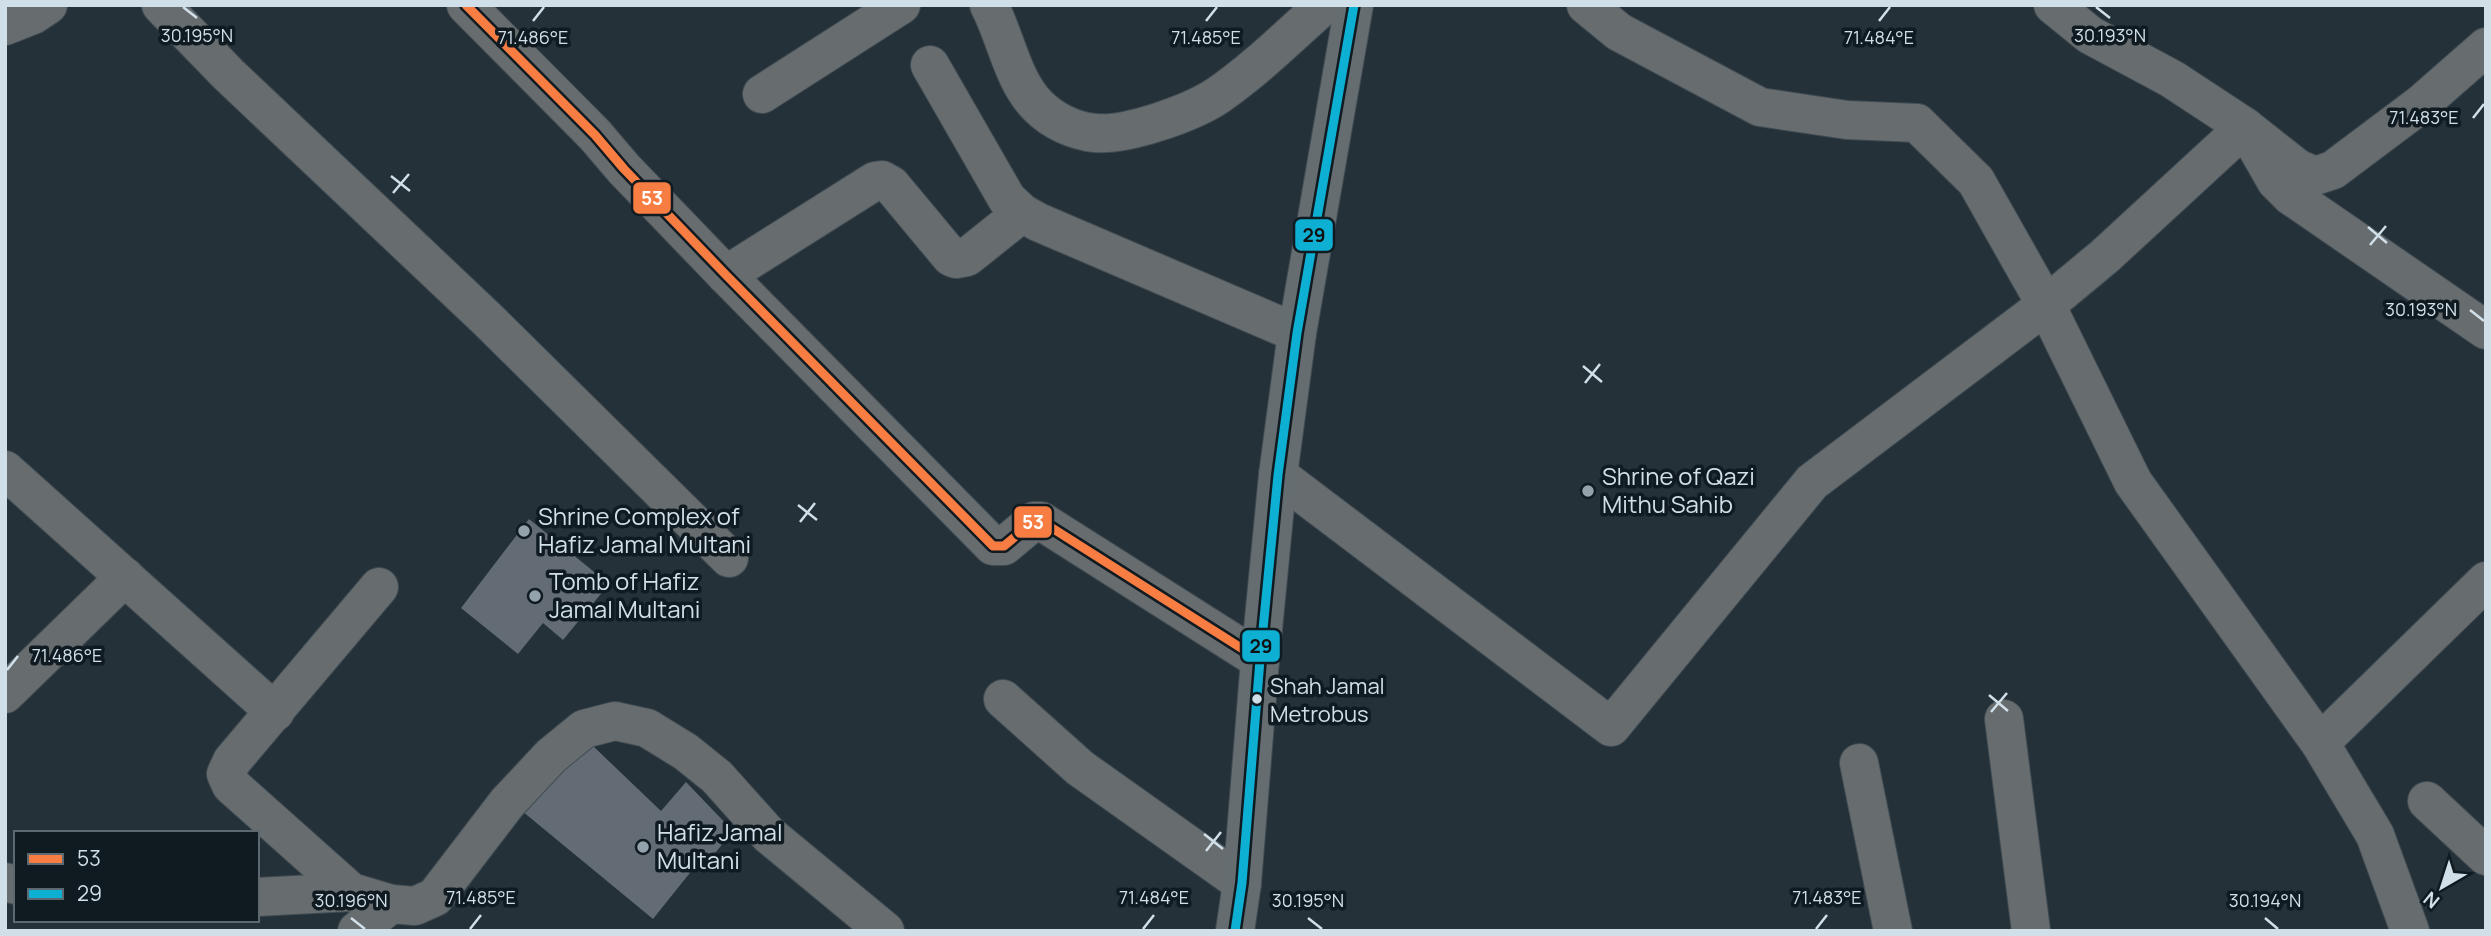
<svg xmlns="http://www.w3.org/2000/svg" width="2491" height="936" font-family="Manrope,sans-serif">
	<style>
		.building { fill: #636b74 }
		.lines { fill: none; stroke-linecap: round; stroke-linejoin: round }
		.minor-casing { stroke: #414c53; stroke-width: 40 }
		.major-casing { stroke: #414c53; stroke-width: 40 }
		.minor { stroke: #676d6f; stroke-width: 38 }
		.major { stroke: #656d71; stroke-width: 38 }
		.bus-1-casing { stroke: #101a21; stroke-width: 14 }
		.bus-2-casing { stroke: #101a21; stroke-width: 14 }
		.bus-1 { stroke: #f77d43; stroke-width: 9 }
		.bus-2 { stroke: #0dafd3; stroke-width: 9 }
		.ticks { fill: none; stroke: #d1dfe8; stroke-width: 2.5 }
		.poi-dot { fill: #94a2ab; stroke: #101a21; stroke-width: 2.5 }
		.bus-dot { fill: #d1dfe8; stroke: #101a21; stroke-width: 2.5 }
		.labels { text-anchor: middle; stroke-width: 7; stroke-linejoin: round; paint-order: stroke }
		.bus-label { font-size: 22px; fill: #d1dfe8; stroke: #101a21; text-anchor: start }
		.poi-label { font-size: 24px; fill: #d1dfe8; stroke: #101a21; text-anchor: start }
		.ticks-label { font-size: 18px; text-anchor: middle; fill: #d1dfe8; stroke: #101a21; stroke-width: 7; stroke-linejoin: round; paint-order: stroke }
		.line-badge { stroke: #101a21; stroke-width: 2.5 }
		.badge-label { font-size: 19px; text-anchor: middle; font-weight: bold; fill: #fff }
		.pale-badge-label { font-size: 19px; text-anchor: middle; font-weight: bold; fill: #111 }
	</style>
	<rect width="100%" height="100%" fill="#243139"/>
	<g class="building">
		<path d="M529 519 609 584 563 640 543 623 518 654 461 608Z"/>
		<path d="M593 746 661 811 686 782 733 831 703 868 697 864 653 919 522 811 560 763Z"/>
	</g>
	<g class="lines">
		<g class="minor-casing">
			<g id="minor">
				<path d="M161 5 228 74 487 319 729 558"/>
				<path d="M466 5 595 135 624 169 726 275 993 546H1004L1034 521H1041L1260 660"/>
				<path d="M989 5C1006 37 1012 80 1038 106 1053 121 1074 131 1095 133 1127 136 1191 113 1217 96 1255 70 1289 36 1324 5"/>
				<path d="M1586 5 1619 32 1760 107 1847 120 1917 123 1976 181 2046 305 2133 482 2320 743 2375 835 2410 931"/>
				<path d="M2053 5 2090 35 2172 79 2245 127 2297 168 2315 176 2333 170 2421 104 2486 47"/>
				<path d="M5 26 33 15 48 5"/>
				<path d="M930 65 1007 199 1022 213 1038 222 1297 333"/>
				<path d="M762 94 901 5"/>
				<path d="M726 275 875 181 882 180 891 185 951 257 956 259 967 257 1022 213"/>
				<path d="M5 470 275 712"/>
				<path d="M1278 475 1611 727 1812 482 2046 305 2105 256 2245 127 2276 181 2291 196 2486 330"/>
				<path d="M5 694 125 577"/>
				<path d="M1003 699 1080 768 1242 883"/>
				<path d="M2004 719 2031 931"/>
				<path d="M2320 743 2486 581"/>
				<path d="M1859 763 1893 931"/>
				<path d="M2427 801 2486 856"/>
				<path d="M5 882 16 885"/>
				<path d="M351 892 231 785 226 774 232 761 379 587"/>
				<path d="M257 897 351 892 391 904 415 906 435 897 507 803 551 756 584 729 615 721 647 728 686 752 717 777 769 835 885 931"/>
				<path d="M357 931 391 904"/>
			</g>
		</g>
		<g class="major-casing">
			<path id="major" d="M1235 931 1242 883 1260 660 1278 475 1297 333 1354 5"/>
		</g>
		<use href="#minor" class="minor"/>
		<use href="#major" class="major"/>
		<g class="bus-1-casing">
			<path id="bus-1" d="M466 5 595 135 624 169 726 275 993 546H1004L1034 521H1041L1260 660"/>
		</g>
		<g class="bus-2-casing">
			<path id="bus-2" d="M1235 931 1242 883 1260 660 1278 475 1297 333 1354 5"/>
		</g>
		<use href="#bus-1" class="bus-1"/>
		<use href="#bus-2" class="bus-2"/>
	</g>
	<path class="ticks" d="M183 7 197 18M2096 7 2110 18M533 21 544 7M1206 21 1217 7M1879 21 1890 7M2473 118 2484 104M391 176 410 191M393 193 409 174M2368 227 2387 243M2370 245 2386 226M2470 310 2484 321M1583 366 1602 382M1585 383 1600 364M798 505 817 520M800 522 815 503M7 670 18 656M1989 695 2008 711M1991 712 2007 693M1204 834 1223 849M1206 851 1221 832M351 918 365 929M1308 918 1322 929M2265 918 2278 929M470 929 481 915M1143 929 1154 915M1816 929 1827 915"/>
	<g class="poi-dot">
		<circle cx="1588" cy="491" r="7"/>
		<circle cx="524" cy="531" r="7"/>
		<circle cx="535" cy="596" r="7"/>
		<circle cx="643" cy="847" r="7"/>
	</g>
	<circle class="bus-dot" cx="1257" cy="699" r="6"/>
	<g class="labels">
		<g class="bus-label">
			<text x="1270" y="694">Shah Jamal<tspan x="1270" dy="28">Metrobus</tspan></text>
		</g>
		<g class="poi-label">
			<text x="1602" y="485">Shrine of Qazi<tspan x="1602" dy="28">Mithu Sahib</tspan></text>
			<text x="538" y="525">Shrine Complex of<tspan x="538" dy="28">Hafiz Jamal Multani</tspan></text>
			<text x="549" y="590">Tomb of Hafiz<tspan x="549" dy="28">Jamal Multani</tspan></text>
			<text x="657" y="841">Hafiz Jamal<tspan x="657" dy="28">Multani</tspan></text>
		</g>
	</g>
	<g class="ticks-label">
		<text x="197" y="42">30.195°N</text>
		<text x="2110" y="42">30.193°N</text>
		<text x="533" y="44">71.486°E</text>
		<text x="1206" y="44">71.485°E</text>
		<text x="1879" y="44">71.484°E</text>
		<text x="2424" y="124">71.483°E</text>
		<text x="2421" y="316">30.193°N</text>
		<text x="67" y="662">71.486°E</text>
		<text x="481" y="904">71.485°E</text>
		<text x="1154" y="904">71.484°E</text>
		<text x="1827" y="904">71.483°E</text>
		<text x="351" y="907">30.196°N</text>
		<text x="1308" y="907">30.195°N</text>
		<text x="2265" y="907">30.194°N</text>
	</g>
	<g class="line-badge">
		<rect x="632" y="181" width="40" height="34" rx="7" fill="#f77d43"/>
		<rect x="1294" y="218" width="40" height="34" rx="7" fill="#0dafd3"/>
		<rect x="1013" y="505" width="40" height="34" rx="7" fill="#f77d43"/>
		<rect x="1241" y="629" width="40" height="34" rx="7" fill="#0dafd3"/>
	</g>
	<g class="badge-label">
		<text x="652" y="205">53</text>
		<text x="1033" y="529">53</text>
	</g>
	<g class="pale-badge-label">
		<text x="1314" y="242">29</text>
		<text x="1261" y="653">29</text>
	</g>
	<rect width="2491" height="936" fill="none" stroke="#d1dfe8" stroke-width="14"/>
	<rect x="14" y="831" width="245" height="91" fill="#101a21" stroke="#5d6971" stroke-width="2"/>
	<rect x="28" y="854" width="35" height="10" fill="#f77d43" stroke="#5d6971" stroke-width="2"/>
	<text x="77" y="866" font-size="21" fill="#d1dfe8">53</text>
	<rect x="28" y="889" width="35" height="10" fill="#0dafd3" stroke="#5d6971" stroke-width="2"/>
	<text x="77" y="901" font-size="21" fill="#d1dfe8">29</text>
	<g transform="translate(2442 887) rotate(219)" stroke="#101a21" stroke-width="5" paint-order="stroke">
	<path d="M0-5L12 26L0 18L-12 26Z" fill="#d1dfe8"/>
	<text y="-10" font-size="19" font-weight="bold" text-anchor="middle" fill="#d1dfe8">N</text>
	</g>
</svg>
